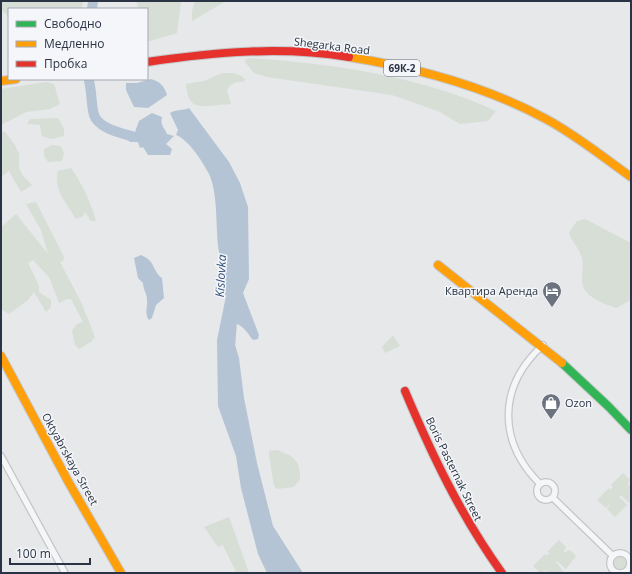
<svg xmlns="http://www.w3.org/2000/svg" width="632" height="574" font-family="'Open Sans',sans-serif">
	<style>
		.green { fill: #d6ded6 }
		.water { fill: #b4c4d5 }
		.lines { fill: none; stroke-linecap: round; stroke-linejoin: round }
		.river { stroke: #b4c4d5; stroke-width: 10 }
		.street-casing { stroke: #c4c6c8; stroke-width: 8 }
		.fast-casing { stroke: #c4c6c8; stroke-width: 10 }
		.slow-casing { stroke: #c4c6c8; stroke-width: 10 }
		.jam-casing { stroke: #c4c6c8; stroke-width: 10 }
		.street { stroke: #f5f6f7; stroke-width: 5.5 }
		.fast { stroke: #30b455; stroke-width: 8 }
		.slow { stroke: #ff9f0a; stroke-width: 8 }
		.jam { stroke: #e5322d; stroke-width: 8 }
		.labels { text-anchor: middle; stroke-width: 3; stroke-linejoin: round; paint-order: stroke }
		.shield { fill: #f4f6f9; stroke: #676e7b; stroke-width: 1 }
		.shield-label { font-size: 10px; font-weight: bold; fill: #2b3445 }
		.street-label { font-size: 11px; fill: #2b3445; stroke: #f4f6f9 }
		.poi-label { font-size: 11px; fill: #2b3445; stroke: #f4f6f9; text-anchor: end }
		.water-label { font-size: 12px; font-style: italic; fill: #34527a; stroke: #f4f6f9 }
	</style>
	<rect width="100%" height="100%" fill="#e6e8ea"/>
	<g class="green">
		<path d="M1 1H83L82 9H9V17L1 9Z"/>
		<path d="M136 1H181L177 33 147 42V9H139Z"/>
		<path d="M195 1H226L192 21V11Z"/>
		<path d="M251 58C335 64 420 76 496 111L488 121 460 124 440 112 392 95 267 77 254 73 245 62 246 59Z"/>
		<path d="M222 73C231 73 238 72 245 79L244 82C237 81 231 83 227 90L231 104C226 105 224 104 219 105 198 107 188 109 186 84L204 81Z"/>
		<path d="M46 82 54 84 60 104 50 109 26 112 1 125V89Z"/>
		<path d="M58 118 64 129V136L51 139 42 136 40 125 27 124 30 119Z"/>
		<path d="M1 131 5 132 15 145 19 154V168L23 176 32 185 21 192 9 171 1 177Z"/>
		<path d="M52 145 61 146 64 153 62 161 48 162 44 156V149Z"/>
		<path d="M71 168C83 185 90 201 96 221H91L85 212 83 216 76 219C67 204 53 189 58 171Z"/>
		<path d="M36 202 64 257 63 261 60 262 81 302 95 337 91 342 79 349 75 345 72 331 77 324 83 322 71 299H67L59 303 49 277 33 260 28 263 39 286V292L51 300V307L46 312 34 292 28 300 9 314 1 309V227L16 214 48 254 41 230 26 204Z"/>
		<path d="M585 219 631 243V300L616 308C603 303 582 297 582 280 582 273 584 264 582 258 579 248 572 242 569 233L577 221Z"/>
		<path d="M393 335 400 346 385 353 382 347Z"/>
		<path d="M277 450C295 457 300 460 300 480L293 487 277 489 274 486 269 455V451Z"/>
		<path d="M623 473 630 480 627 486 631 484V501L629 503 621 495 619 497 627 505 615 517 607 509 611 503 606 508 597 500 609 488 610 490 613 487 611 485Z"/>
		<path d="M229 517 249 573H233L236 572 223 545 218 547 204 527Z"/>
		<path d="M559 540 566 547 563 553 570 550 576 556 566 569 557 561 556 562 563 571 562 573H545L547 569 543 573H540L533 566 545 554 546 556 550 553 547 552Z"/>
		<circle cx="620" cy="563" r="6"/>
	</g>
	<g class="water">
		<path d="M151 79C161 82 164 86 167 95L148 108 134 107 126 90V83H137Z"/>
		<path d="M189 108 229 162 240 183 248 207 249 279 243 293 259 335 258 339 253 340C245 330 242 323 228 322L239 358 244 398 257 463 273 526 303 573H267L258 554 241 488 236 456 218 406 217 340 226 296 222 289 220 273C222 271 225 269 225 266 225 261 220 257 219 252 215 228 219 193 208 172 201 160 189 140 176 135L178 130 170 113C176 109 183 111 189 108Z"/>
		<path d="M152 113 162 117C160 125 164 127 167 134L174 136 166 144 172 149 170 155H148L143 147 140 148 138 142H130L122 133 126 131 135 132 139 121Z"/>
		<path d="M141 255C156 261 152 271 162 278L164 298 156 305 152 318 149 320C144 313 148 307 147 300 147 294 143 289 143 283L138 278 134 258Z"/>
	</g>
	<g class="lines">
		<g class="river">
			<path d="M92 9 93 1"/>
			<path d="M89 81C92 92 91 104 94 115 99 129 122 133 134 137"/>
			<path d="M230 347 233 309"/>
		</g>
		<g class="street-casing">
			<g id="street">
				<path d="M1 456 65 573"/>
				<circle cx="546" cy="491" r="9"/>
				<path d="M540 484C497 441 498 386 543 345"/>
				<path d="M553 498 613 556"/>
				<circle cx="620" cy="563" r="10"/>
			</g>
		</g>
		<g class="fast-casing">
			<path id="fast" d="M562 363 609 407 631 430"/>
		</g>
		<g class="slow-casing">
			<g id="slow">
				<path d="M349 57C418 68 485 86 546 119 576 135 603 157 631 177"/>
				<path d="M1 81 16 79"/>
				<path d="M438 265 562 363"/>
				<path d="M1 356 69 483 121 573"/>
			</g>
		</g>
		<g class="jam-casing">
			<g id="jam">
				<path d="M147 62C215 52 281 46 349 57"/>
				<path d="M405 391C432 455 461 516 502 573"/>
			</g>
		</g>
		<use href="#street" class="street"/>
		<use href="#fast" class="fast"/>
		<use href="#slow" class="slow"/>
		<use href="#jam" class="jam"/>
	</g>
	<defs>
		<g id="hotel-pin" transform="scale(1)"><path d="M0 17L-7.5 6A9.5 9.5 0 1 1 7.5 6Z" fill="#6c737f" stroke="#f4f6f9"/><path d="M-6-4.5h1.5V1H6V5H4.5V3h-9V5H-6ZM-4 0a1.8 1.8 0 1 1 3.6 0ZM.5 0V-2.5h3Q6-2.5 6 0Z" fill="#fff"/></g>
		<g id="shop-pin" transform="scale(1)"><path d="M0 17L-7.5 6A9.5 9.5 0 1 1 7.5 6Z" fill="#6c737f" stroke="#f4f6f9"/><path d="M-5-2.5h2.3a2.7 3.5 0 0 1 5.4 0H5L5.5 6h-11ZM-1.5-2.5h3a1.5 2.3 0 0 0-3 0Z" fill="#fff"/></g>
	</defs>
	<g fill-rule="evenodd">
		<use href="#hotel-pin" x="552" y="291"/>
		<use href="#shop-pin" x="551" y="403"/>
	</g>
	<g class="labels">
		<rect class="shield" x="384" y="60" width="36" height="16" rx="3"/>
		<g class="shield-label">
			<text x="402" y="72">69К-2</text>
		</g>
		<g class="street-label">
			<text transform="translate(332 46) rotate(7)" y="4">Shegarka Road</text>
			<text transform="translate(70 459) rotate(61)" y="4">Oktyabrskaya Street</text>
			<text transform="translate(454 469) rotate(64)" y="4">Boris Pasternak Street</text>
		</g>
		<g class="poi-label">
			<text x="538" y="295">Квартира Аренда</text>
			<text x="565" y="407" text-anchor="start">Ozon</text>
		</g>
		<g class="water-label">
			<text transform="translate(221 276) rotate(-87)" y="4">Kislovka</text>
		</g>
	</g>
	<rect width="632" height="574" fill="none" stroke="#2b3445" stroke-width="4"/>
	<rect x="8" y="8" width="140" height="72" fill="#f4f6f9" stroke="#a4a8b1"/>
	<rect x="16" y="21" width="20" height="6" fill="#30b455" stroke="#a4a8b1"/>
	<text x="44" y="28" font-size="12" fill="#2b3445">Свободно</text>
	<rect x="16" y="41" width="20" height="6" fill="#ff9f0a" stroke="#a4a8b1"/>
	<text x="44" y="48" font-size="12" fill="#2b3445">Медленно</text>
	<rect x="16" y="61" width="20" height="6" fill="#e5322d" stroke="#a4a8b1"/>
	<text x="44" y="68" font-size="12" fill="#2b3445">Пробка</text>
	<path d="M10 558v6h80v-6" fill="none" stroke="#2b3445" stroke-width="2"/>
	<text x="16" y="558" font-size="12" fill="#2b3445" stroke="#f4f6f9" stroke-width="3" paint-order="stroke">100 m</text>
</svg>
